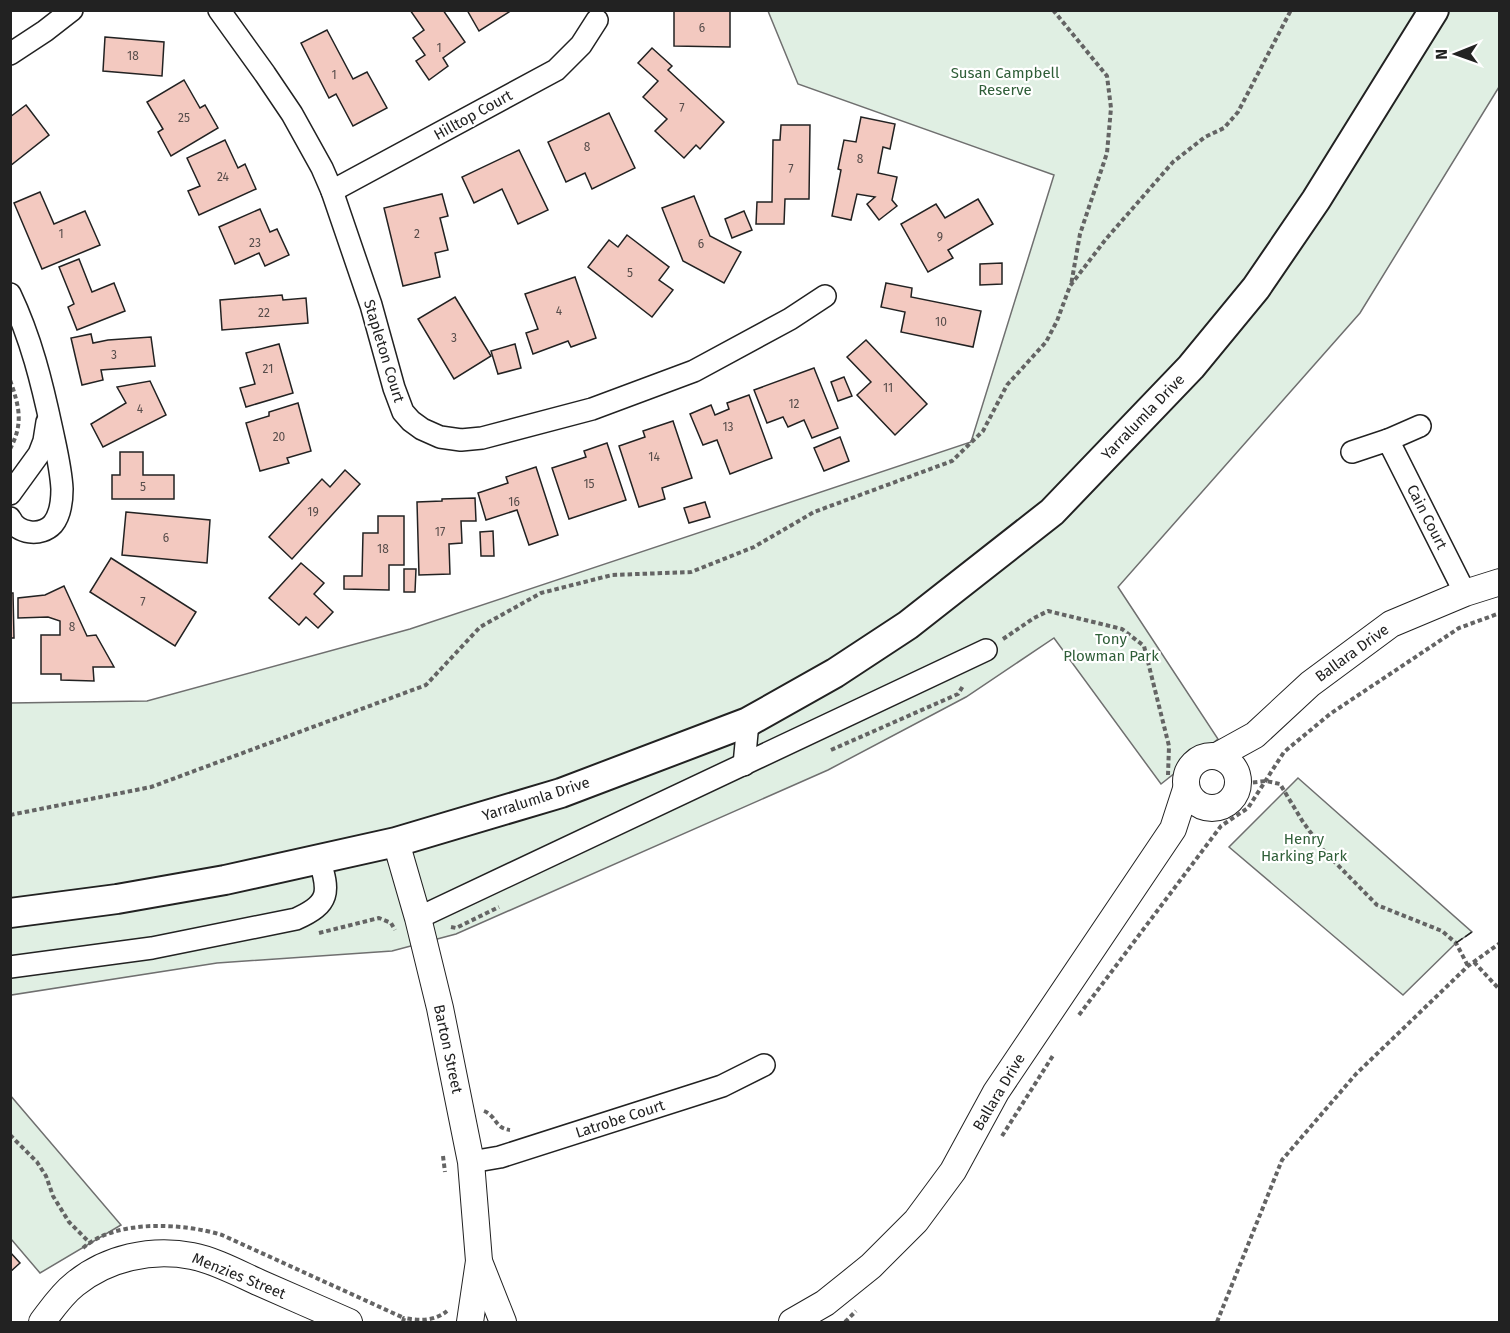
<svg xmlns="http://www.w3.org/2000/svg" width="1510" height="1333" font-family="'Fira Sans',sans-serif">
	<style>
		.green { fill: #e0efe3; stroke: #6f6f6f; stroke-width: 1.5 }
		.building { fill: #f3c9c0; stroke: #222; stroke-width: 1.5 }
		.lines { fill: none; stroke-linecap: round; stroke-linejoin: round }
		.minor-casing { stroke: #222; stroke-width: 24 }
		.tertiary-casing { stroke: #222; stroke-width: 28 }
		.secondary-casing { stroke: #222; stroke-width: 32 }
		.path { stroke: #646464; stroke-width: 4; stroke-dasharray: 4.5 3; stroke-linecap: butt }
		.minor { stroke: #fff; stroke-width: 21 }
		.tertiary { stroke: #fff; stroke-width: 26 }
		.secondary { stroke: #fff; stroke-width: 28 }
		.fence { stroke: #222; stroke-width: 1.5; stroke-dasharray: 8 3; stroke-linecap: butt }
		.labels { text-anchor: middle; stroke-width: 4.5; stroke-linejoin: round; paint-order: stroke }
		.number-label { font-size: 12px; fill: #564c4a }
		.park-label { font-size: 15px; fill: #2f5e38; stroke: #fff }
		.street-label { font-size: 15px; fill: #222; stroke: #fff }
	</style>
	<rect width="100%" height="100%" fill="#fff"/>
	<g class="green">
		<path d="M768 11H1499V87L1360 313 1118 587 1218 739 1161 784 1054 638 966 697 828 770 456 934 392 951 217 963 11 995V703L147 701 410 629 971 442 1054 175 798 84Z"/>
		<path d="M1298 778 1472 932 1456 943 1403 995 1229 847Z"/>
		<path d="M10 1095 121 1225 40 1273 11 1239Z"/>
	</g>
	<g class="building">
		<path d="M410 10H443L465 42 443 58 448 66 429 80 416 61 425 55 413 38 424 30Z"/>
		<path d="M467 10H512L479 31Z"/>
		<path d="M674 10H730V47L674 46Z"/>
		<path d="M327 30 353 79 367 72 387 108 353 126 336 94 329 98 301 43Z"/>
		<path d="M105 37 164 42 162 76 103 71Z"/>
		<path d="M652 48 672 66 668 70 724 122 700 149 696 145 684 158 655 131 667 119 643 97 658 81 638 63Z"/>
		<path d="M184 80 200 108 205 105 218 128 171 156 158 132 163 129 147 102Z"/>
		<path d="M26 105 49 135 10 166V117Z"/>
		<path d="M609 113 635 168 592 189 585 173 566 182 548 142Z"/>
		<path d="M861 117 895 124 890 149 883 147 878 173 897 177 892 200 897 206 879 220 867 204 875 197 857 194 851 220 832 216 841 170 838 169 844 140 856 142Z"/>
		<path d="M781 125H810L809 199H785L784 224H756L757 202H772L773 140H780Z"/>
		<path d="M225 140 238 168 245 164 256 189 199 215 188 191 200 186 187 158Z"/>
		<path d="M519 150 548 210 518 224 502 189 474 203 462 177Z"/>
		<path d="M40 192 54 224 85 211 100 245 42 269 14 203Z"/>
		<path d="M442 194 448 216 440 218 448 250 435 253 440 277 403 286 384 208Z"/>
		<path d="M694 196 710 236 741 252 724 283 683 261 662 208Z"/>
		<path d="M978 199 993 224 948 250 953 258 928 272 901 224 936 204 945 218Z"/>
		<path d="M260 209 270 232 277 229 289 255 265 266 259 253 235 264 219 227Z"/>
		<path d="M744 211 752 230 732 238 725 219Z"/>
		<path d="M627 235 669 267 659 280 673 290 652 317 588 267 609 240 618 247Z"/>
		<path d="M79 259 92 292 114 283 125 311 77 330 68 307 74 304 59 267Z"/>
		<path d="M1002 263V284L980 285V264Z"/>
		<path d="M575 277 596 338 571 347 568 341 533 354 526 333 538 329 525 294Z"/>
		<path d="M886 283 912 288 911 297 981 311 973 347 901 332 905 312 881 307Z"/>
		<path d="M282 295 283 300 306 298 308 323 222 330 220 300Z"/>
		<path d="M455 297 491 356 454 379 418 319Z"/>
		<path d="M91 334 93 343 108 340 151 337 155 366 101 370 103 380 82 385 71 338Z"/>
		<path d="M866 340 927 404 895 435 857 395 871 382 847 357Z"/>
		<path d="M279 344 293 393 246 407 240 388 255 384 246 353Z"/>
		<path d="M515 344 521 368 498 374 491 351Z"/>
		<path d="M814 368 838 428 812 438 804 420 788 427 783 417 767 423 754 390Z"/>
		<path d="M844 377 852 396 838 401 831 382Z"/>
		<path d="M150 381 166 415 103 447 91 424 126 403 117 387Z"/>
		<path d="M749 395 772 458 730 474 717 440 703 445 690 414 711 405 715 415 729 409 727 403Z"/>
		<path d="M298 403 311 451 287 458 289 463 260 471 246 423 269 416V412Z"/>
		<path d="M673 421 692 478 662 488 665 499 639 507 619 446 645 437 643 431Z"/>
		<path d="M840 437 849 461 824 471 814 448Z"/>
		<path d="M607 443 626 500 569 519 552 468 586 457 584 451Z"/>
		<path d="M120 452H143V475H174V499H112V475H120Z"/>
		<path d="M536 467 558 535 529 545 517 510 486 520 478 493 508 483 506 477Z"/>
		<path d="M345 470 360 484 292 559 269 537 322 479 330 487Z"/>
		<path d="M475 498 476 521H461L462 543 449 544 450 574 419 575 417 502 442 501V499Z"/>
		<path d="M705 502 710 517 689 523 684 508Z"/>
		<path d="M126 512 210 520 207 563 122 555Z"/>
		<path d="M378 516H404V565H389V590L344 589V576H362L363 533H378Z"/>
		<path d="M493 531 494 556H481L480 532Z"/>
		<path d="M111 558 196 612 175 646 90 592Z"/>
		<path d="M301 563 324 583 314 594 333 612 318 628 306 617 299 625 269 598Z"/>
		<path d="M404 569H416L415 592H404Z"/>
		<path d="M64 586 87 636 96 635 114 667H93L94 681 61 680V674H41V635H60V621L48 617 18 618V598L45 595Z"/>
		<path d="M10 593H13L14 638H10Z"/>
		<path d="M10 1252 20 1263 10 1272Z"/>
	</g>
	<g class="lines">
		<g class="minor-casing">
			<g id="minor">
				<path d="M219 10 265 74 292 114 322 168 332 191 371 305 394 388 403 412 411 421 422 429 440 437 461 440 482 438 592 409 694 371 790 319 825 296"/>
				<path d="M10 54 45 31 72 10"/>
				<path d="M332 191 556 70 581 45 597 20"/>
				<path d="M10 294C31 338 42 383 52 430 56 449 61 469 62 489 62 501 61 514 53 524 41 537 17 534 10 518"/>
				<path d="M1388 440 1420 426"/>
				<path d="M1352 452 1388 440 1465 593"/>
				<path d="M10 494 39 454 44 441 47 422"/>
				<path d="M744 765 748 722"/>
				<path d="M418 918 986 650"/>
				<path d="M10 967 152 948 296 919C330 904 330 892 319 859"/>
				<path d="M471 1162 500 1157 722 1086 764 1065"/>
			</g>
		</g>
		<g class="tertiary-casing">
			<g id="tertiary">
				<circle cx="1212" cy="782" r="26"/>
				<path d="M1217 756 1255 735 1310 684 1391 624 1465 593 1500 582"/>
				<path d="M396 842 418 918 440 1008 471 1162 479 1261 470 1322"/>
				<path d="M480 1264 503 1322"/>
				<path d="M42 1322C52 1309 61 1295 75 1284 107 1258 151 1248 192 1256 214 1260 240 1274 260 1283 290 1296 319 1309 349 1322"/>
				<path d="M792 1322 825 1303 871 1266 916 1221 953 1171 996 1092 1173 829 1186 789"/>
			</g>
		</g>
		<g class="secondary-casing">
			<path id="secondary" d="M10 913 117 899 225 880 396 842 561 793 748 722 835 673 908 625 1052 512 1191 367 1256 288 1316 200 1434 10"/>
		</g>
		<g class="path">
			<path d="M1053 10 1107 76 1111 108 1107 153 1080 234 1071 285"/>
			<path d="M10 380C19 406 24 423 10 449"/>
			<path d="M1003 639 1034 618 1048 611 1122 629 1144 646 1169 746 1168 775"/>
			<path d="M831 750 958 694 963 686"/>
			<path d="M1238 784 1266 781 1280 784 1303 822 1324 851 1377 905 1442 931 1456 943 1468 966"/>
			<path d="M10 815 151 787 426 685 480 627 541 593 612 575 691 572 754 547 814 512 952 461 983 431 1007 385 1046 342 1057 321 1070 286 1106 239 1173 162 1205 137 1224 128 1238 112 1291 10"/>
			<path d="M451 927 456 928 499 907"/>
			<path d="M319 933 379 918 391 923 395 930"/>
			<path d="M1474 962 1500 990"/>
			<path d="M1079 1015 1221 826 1248 808 1284 752 1330 714 1459 628 1500 613"/>
			<path d="M484 1111C497 1116 494 1128 510 1130"/>
			<path d="M10 1135 37 1162 46 1176 53 1196 69 1222 91 1244"/>
			<path d="M1002 1136 1054 1054"/>
			<path d="M443 1156 445 1172"/>
			<path d="M83 1248C116 1219 183 1223 222 1235L404 1318"/>
			<path d="M403 1322 404 1318C420 1321 435 1321 447 1311"/>
			<path d="M845 1322 856 1311"/>
			<path d="M1217 1322 1282 1160 1356 1074 1468 966 1500 943"/>
		</g>
		<use href="#minor" class="minor"/>
		<use href="#tertiary" class="tertiary"/>
		<use href="#secondary" class="secondary"/>
		<path class="fence" d="M1456 943 1472 932"/>
	</g>
	<g class="labels">
		<g class="number-label">
			<text x="702" y="32">6</text>
			<text x="439" y="52">1</text>
			<text x="133" y="60">18</text>
			<text x="334" y="79">1</text>
			<text x="682" y="112">7</text>
			<text x="184" y="122">25</text>
			<text x="587" y="151">8</text>
			<text x="860" y="163">8</text>
			<text x="791" y="173">7</text>
			<text x="223" y="181">24</text>
			<text x="61" y="238">1</text>
			<text x="417" y="238">2</text>
			<text x="940" y="241">9</text>
			<text x="255" y="247">23</text>
			<text x="701" y="248">6</text>
			<text x="630" y="277">5</text>
			<text x="559" y="315">4</text>
			<text x="264" y="317">22</text>
			<text x="941" y="326">10</text>
			<text x="454" y="342">3</text>
			<text x="114" y="359">3</text>
			<text x="268" y="373">21</text>
			<text x="888" y="392">11</text>
			<text x="794" y="408">12</text>
			<text x="140" y="413">4</text>
			<text x="728" y="431">13</text>
			<text x="279" y="441">20</text>
			<text x="654" y="461">14</text>
			<text x="589" y="488">15</text>
			<text x="143" y="491">5</text>
			<text x="514" y="506">16</text>
			<text x="313" y="516">19</text>
			<text x="440" y="536">17</text>
			<text x="166" y="542">6</text>
			<text x="383" y="553">18</text>
			<text x="143" y="606">7</text>
			<text x="72" y="631">8</text>
		</g>
		<g class="park-label">
			<text x="1005" y="78">Susan Campbell<tspan x="1005" dy="17">Reserve</tspan></text>
			<text x="1111" y="644">Tony<tspan x="1111" dy="17">Plowman Park</tspan></text>
			<text x="1304" y="844">Henry<tspan x="1304" dy="17">Harking Park</tspan></text>
		</g>
		<g class="street-label">
			<text transform="translate(473 115) rotate(-29)" y="5">Hilltop Court</text>
			<text transform="translate(384 351) rotate(73)" y="5">Stapleton Court</text>
			<text transform="translate(1143 417) rotate(-46)" y="5">Yarralumla Drive</text>
			<text transform="translate(1427 517) rotate(63)" y="5">Cain Court</text>
			<text transform="translate(1352 653) rotate(-36)" y="5">Ballara Drive</text>
			<text transform="translate(536 799) rotate(-18)" y="5">Yarralumla Drive</text>
			<text transform="translate(448 1049) rotate(78)" y="5">Barton Street</text>
			<text transform="translate(999 1092) rotate(-59)" y="5">Ballara Drive</text>
			<text transform="translate(620 1119) rotate(-18)" y="5">Latrobe Court</text>
			<text transform="translate(239 1276) rotate(22)" y="5">Menzies Street</text>
		</g>
	</g>
	<rect width="1510" height="1333" fill="none" stroke="#222222" stroke-width="24"/>
	<g transform="translate(1456 54) rotate(269)" stroke="#ffffff" stroke-width="4.5" paint-order="stroke">
	<path d="M0-4.5L10 22L0 15L-10 22Z" fill="#222222"/>
	<text y="-9" font-size="16" font-weight="bold" text-anchor="middle" fill="#222222">N</text>
	</g>
</svg>
